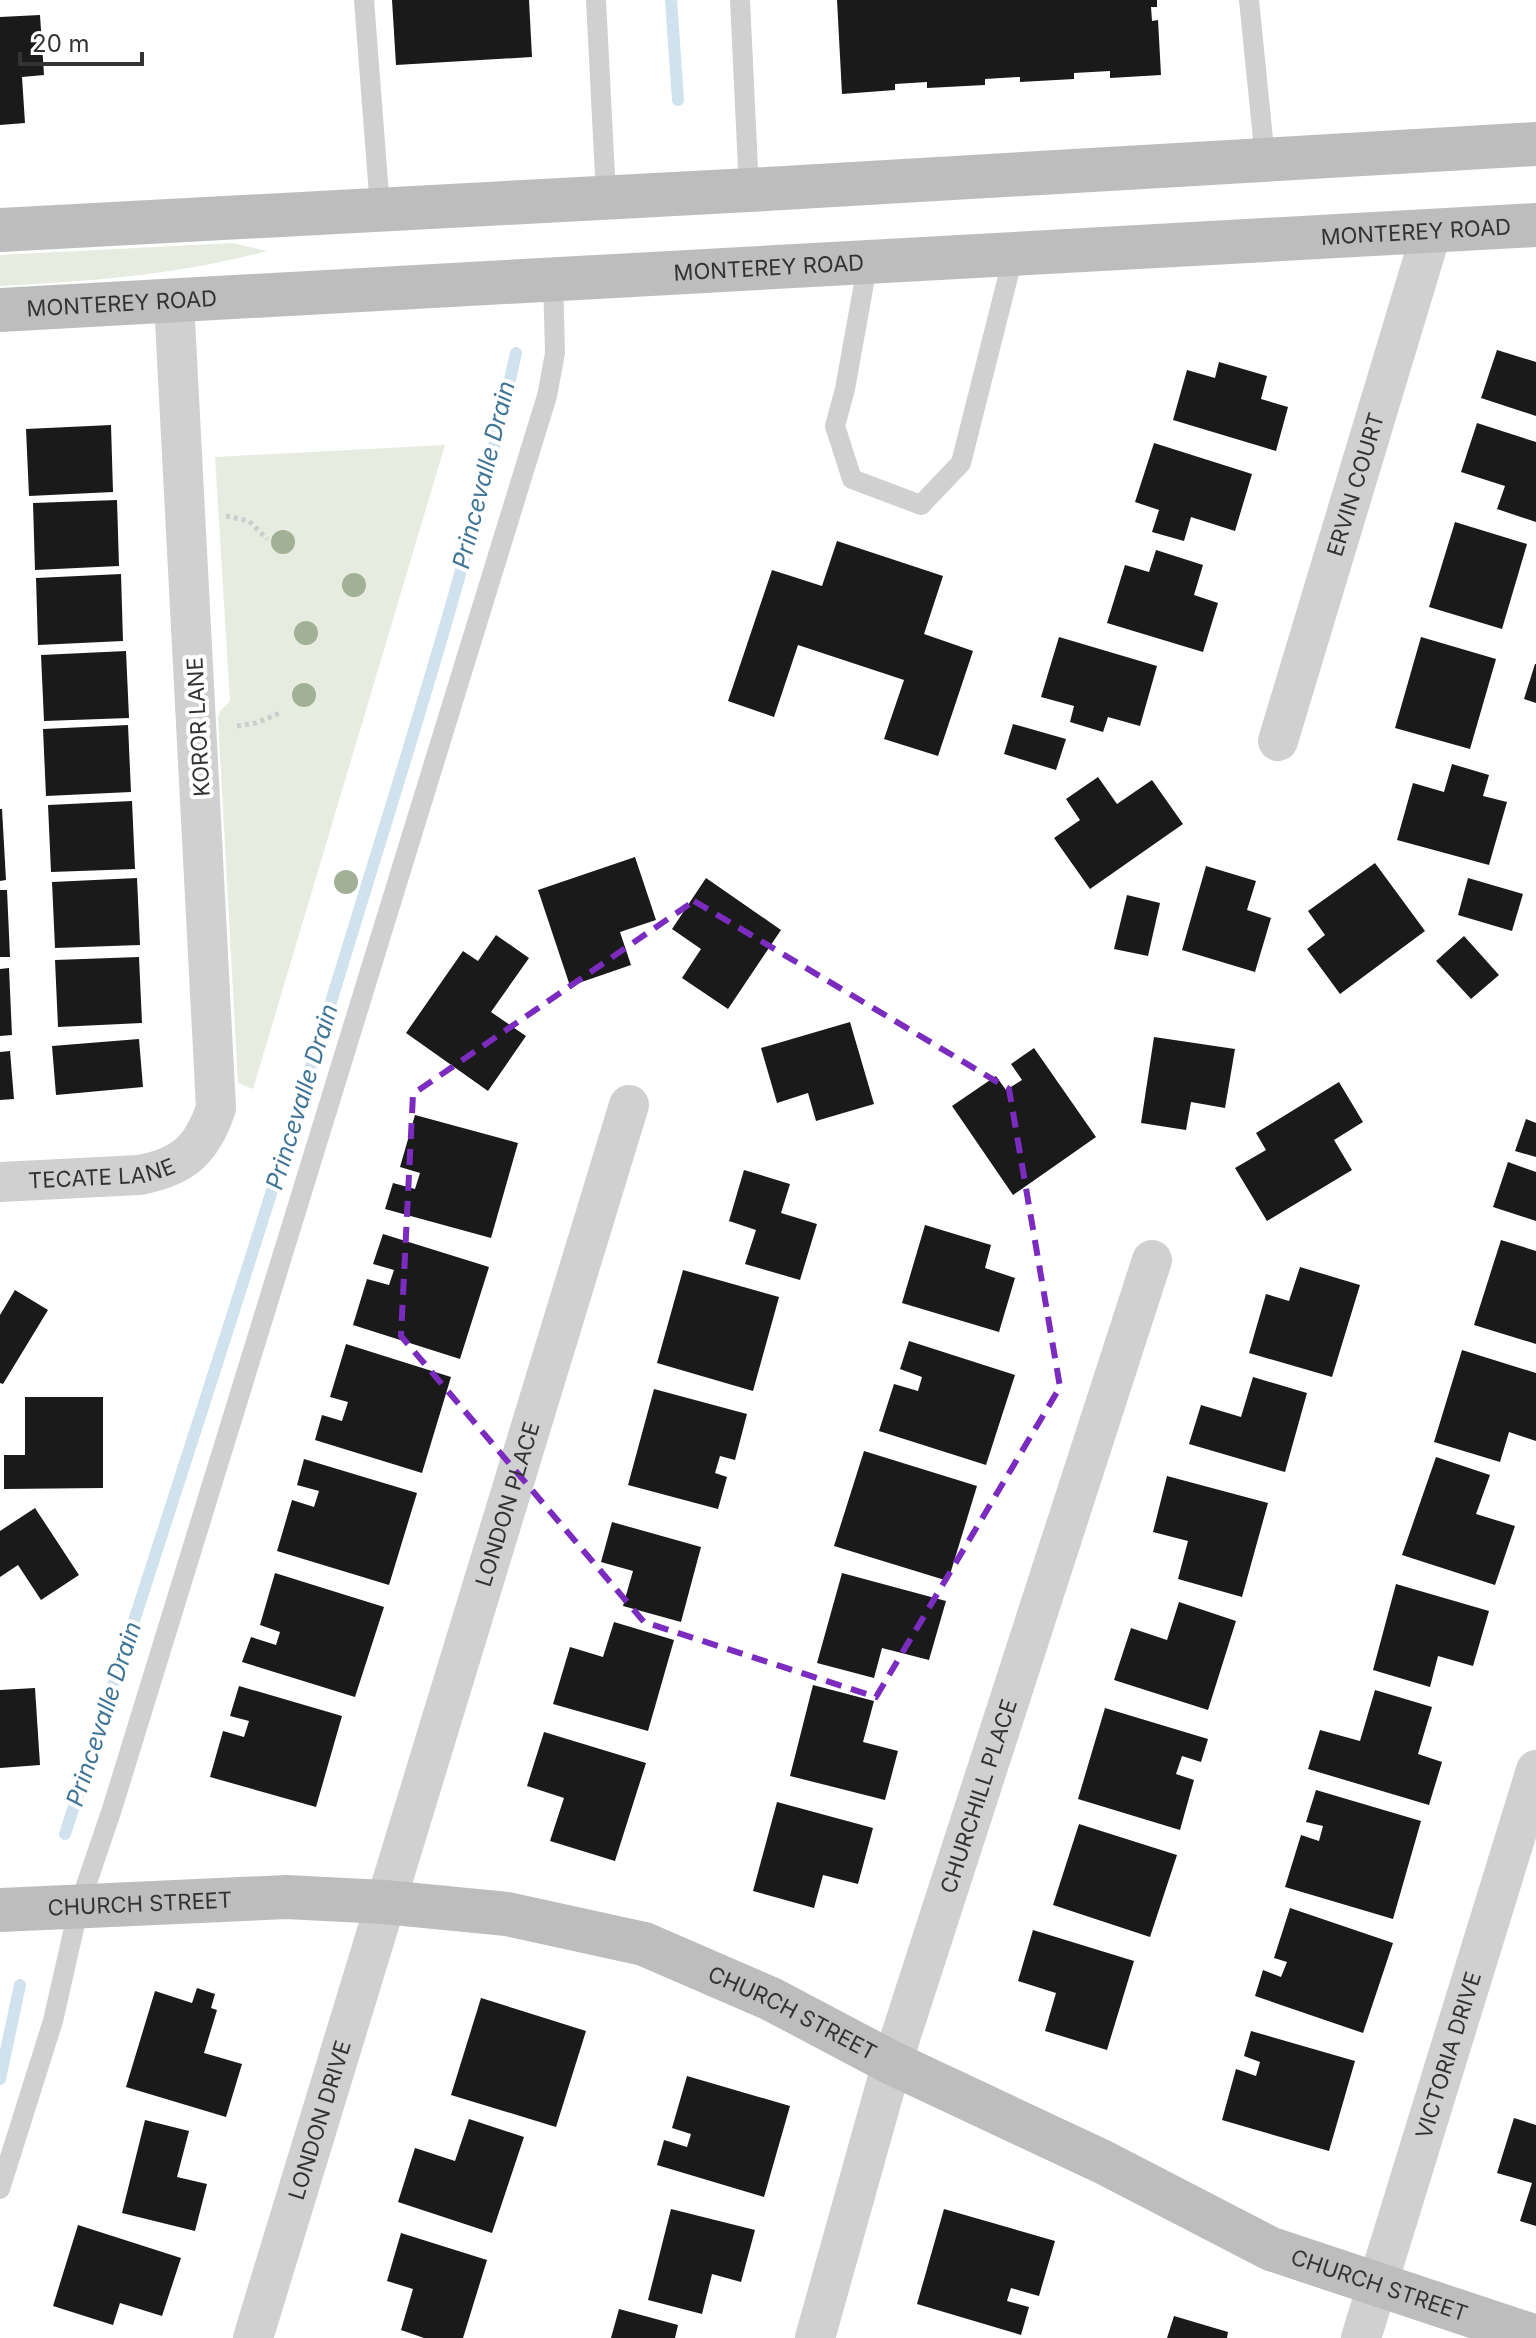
<svg xmlns="http://www.w3.org/2000/svg" width="1536" height="2338" font-family="Inter,sans-serif">
	<style>
		.green { fill: #e6ecdf }
		.lines { fill: none; stroke-linecap: round; stroke-linejoin: round }
		.stream { stroke: #cfe2ee; stroke-width: 12 }
		.building { fill: #1a1a1a }
		.path { stroke: #cdcdcd; stroke-width: 5; stroke-dasharray: 4 4; stroke-linecap: butt }
		.lane { stroke: #d0d0d0; stroke-width: 20 }
		.street { stroke: #d0d0d0; stroke-width: 40 }
		.secondary { stroke: #bdbdbd; stroke-width: 44 }
		.tree { fill: #a2b095 }
		.marked { fill: none; stroke: #7b2cbf; stroke-width: 6; stroke-dasharray: 16 10; stroke-linejoin: round }
		.labels { text-anchor: middle; stroke-width: 8; stroke-linejoin: round; paint-order: stroke }
		.street-label { font-size: 22px; fill: #333; stroke: #fff }
		.water-label { font-size: 24px; font-style: italic; fill: #3f7597; stroke: #fff }
	</style>
	<rect width="100%" height="100%" fill="#fff"/>
	<g class="green">
		<path d="M233 243 267 251C178 275 91 281 0 286V255Z"/>
		<path d="M445 445 253 1089 238 1083 218 717 220 711 230 701 215 457Z"/>
	</g>
	<g class="lines">
		<g class="stream">
			<path d="M671 0 678 100"/>
			<path d="M65 1834C164 1528 264 1222 358 914 415 728 474 543 516 353"/>
			<path d="M0 2079 20 1985"/>
		</g>
	</g>
	<g class="building">
		<path d="M392 0H529L532 57 396 65Z"/>
		<path d="M837 0H1157V7H1151L1152 21 1158 20 1161 75 1110 78V71L1074 73V79L1020 82V77L985 79V85L927 88V82L895 84V90L842 94Z"/>
		<path d="M40 15 44 75 22 77 25 123 0 125V17Z"/>
		<path d="M1497 350 1536 362V416L1481 398Z"/>
		<path d="M1219 362 1267 376 1261 399 1288 407 1276 451 1173 420 1187 370 1215 378Z"/>
		<path d="M1477 423 1536 442V522L1497 509 1505 486 1461 472Z"/>
		<path d="M111 425 113 492 29 496 26 429Z"/>
		<path d="M1154 443 1252 474 1235 531 1191 517 1184 541 1152 532 1159 510 1135 502Z"/>
		<path d="M117 500 119 566 35 570 33 503Z"/>
		<path d="M1455 522 1527 544 1502 629 1429 607Z"/>
		<path d="M837 541 943 576 924 634 973 651 938 756 884 739 904 680 798 645 774 717 728 701 772 570 822 586Z"/>
		<path d="M1156 550 1203 565 1194 595 1218 603 1203 652 1107 623 1125 565 1149 572Z"/>
		<path d="M121 574 123 641 38 645 36 578Z"/>
		<path d="M1059 637 1157 666 1140 726 1108 717 1103 732 1070 722 1074 706 1041 697Z"/>
		<path d="M1421 637 1496 659 1470 749 1395 728Z"/>
		<path d="M126 651 129 718 44 721 41 655Z"/>
		<path d="M1535 664H1536V703L1524 699Z"/>
		<path d="M1013 724 1066 739 1056 770 1004 754Z"/>
		<path d="M128 725 131 792 46 796 43 729Z"/>
		<path d="M1452 764 1489 775 1483 796 1507 802 1489 865 1397 840 1413 783 1444 792Z"/>
		<path d="M1098 777 1117 804 1152 780 1183 824 1090 889 1054 838 1080 820 1066 799Z"/>
		<path d="M132 801 135 869 51 872 48 805Z"/>
		<path d="M0 809H2L6 880 0 881Z"/>
		<path d="M635 857 656 920 620 932 631 965 570 986 538 890Z"/>
		<path d="M1375 863 1425 931 1340 994 1307 949 1325 935 1308 911Z"/>
		<path d="M1206 866 1256 881 1247 910 1271 918 1255 972 1182 950Z"/>
		<path d="M137 878 140 945 55 948 52 882Z"/>
		<path d="M706 878 781 930 728 1009 682 978 701 949 672 929Z"/>
		<path d="M1468 878 1523 894 1512 931 1458 915Z"/>
		<path d="M0 890H7L10 957H0Z"/>
		<path d="M1127 895 1160 903 1148 956 1114 949Z"/>
		<path d="M496 935 529 958 491 1012 526 1036 488 1091 406 1033 463 951 478 961Z"/>
		<path d="M1464 936 1499 975 1471 999 1436 961Z"/>
		<path d="M139 957 142 1023 58 1027 55 960Z"/>
		<path d="M9 968 12 1035 0 1036V969Z"/>
		<path d="M850 1022 874 1104 816 1121 808 1093 777 1103 761 1048Z"/>
		<path d="M1154 1037 1235 1049 1225 1108 1191 1102 1186 1130 1141 1123Z"/>
		<path d="M139 1039 143 1087 56 1095 52 1046Z"/>
		<path d="M1034 1048 1096 1137 1013 1195 952 1106 996 1076 1006 1090 1022 1080 1011 1064Z"/>
		<path d="M10 1051 14 1099 0 1100V1052Z"/>
		<path d="M1339 1082 1363 1122 1334 1140 1352 1170 1267 1221 1235 1168 1266 1150 1256 1133Z"/>
		<path d="M415 1115 518 1143 491 1238 385 1209 393 1183 415 1189 420 1173 400 1167Z"/>
		<path d="M1526 1119 1536 1123V1157L1515 1151Z"/>
		<path d="M1508 1162 1536 1172V1221L1493 1207Z"/>
		<path d="M744 1170 790 1184 781 1213 817 1224 800 1280 745 1264 756 1230 729 1221Z"/>
		<path d="M925 1225 991 1245 985 1268 1015 1278 999 1332 902 1303Z"/>
		<path d="M383 1234 489 1267 460 1359 353 1325 367 1279 389 1285 394 1270 373 1264Z"/>
		<path d="M1501 1240 1536 1251V1344L1474 1325Z"/>
		<path d="M1300 1267 1360 1285 1332 1377 1249 1353 1266 1294 1289 1301Z"/>
		<path d="M683 1270 779 1297 753 1391 657 1363Z"/>
		<path d="M15 1290 48 1310 3 1384 0 1383V1315Z"/>
		<path d="M909 1341 1015 1375 986 1465 879 1431 894 1384 918 1391 922 1377 900 1369Z"/>
		<path d="M346 1344 451 1377 422 1473 315 1440 322 1415 342 1421 348 1402 330 1397Z"/>
		<path d="M1462 1350 1536 1373V1441L1509 1432 1500 1462 1434 1442Z"/>
		<path d="M1253 1377 1307 1393 1285 1472 1189 1444 1201 1405 1241 1417Z"/>
		<path d="M654 1389 747 1414 735 1460 720 1456 715 1473 727 1477 718 1509 628 1485Z"/>
		<path d="M25 1397H103V1488L4 1489V1455H25Z"/>
		<path d="M864 1451 977 1486 948 1581 834 1546Z"/>
		<path d="M1436 1457 1490 1475 1476 1514 1515 1526 1495 1585 1402 1555Z"/>
		<path d="M304 1459 417 1493 389 1585 277 1551 292 1500 314 1507 319 1491 297 1485Z"/>
		<path d="M1167 1476 1268 1503 1242 1597 1178 1579 1188 1541 1153 1532Z"/>
		<path d="M35 1508 79 1575 41 1600 18 1565 0 1577V1531Z"/>
		<path d="M612 1522 701 1547 681 1622 623 1606 633 1571 601 1562Z"/>
		<path d="M275 1573 384 1607 355 1697 242 1662 251 1637 276 1645 280 1632 260 1625Z"/>
		<path d="M842 1573 946 1601 929 1660 882 1648 874 1678 817 1663Z"/>
		<path d="M1396 1584 1489 1611 1473 1666 1438 1656 1430 1687 1373 1670Z"/>
		<path d="M1179 1602 1236 1621 1208 1710 1114 1680 1131 1628 1167 1640Z"/>
		<path d="M614 1622 674 1640 648 1731 553 1704 570 1647 603 1657Z"/>
		<path d="M813 1685 874 1701 863 1742 898 1751 885 1800 790 1776Z"/>
		<path d="M239 1686 342 1716 316 1807 210 1777 223 1731 244 1737 249 1721 230 1716Z"/>
		<path d="M35 1688 40 1765 0 1768V1690Z"/>
		<path d="M1375 1690 1432 1707 1418 1754 1442 1762 1429 1805 1308 1769 1320 1730 1360 1741Z"/>
		<path d="M1105 1708 1208 1739 1201 1762 1182 1756 1176 1774 1194 1780 1180 1830 1078 1799Z"/>
		<path d="M544 1732 646 1763 615 1861 550 1841 564 1798 527 1786Z"/>
		<path d="M1316 1790 1421 1821 1393 1919 1285 1887 1301 1835 1319 1841 1323 1826 1306 1822Z"/>
		<path d="M777 1802 873 1828 858 1884 823 1875 814 1908 753 1891Z"/>
		<path d="M1079 1824 1177 1855 1150 1937 1053 1905Z"/>
		<path d="M1290 1908 1393 1943 1363 2033 1255 1996 1263 1970 1281 1977 1287 1962 1274 1958Z"/>
		<path d="M1033 1930 1134 1961 1107 2050 1045 2031 1056 1993 1018 1981Z"/>
		<path d="M197 1988 215 1994 211 2008 217 2010 204 2053 242 2064 226 2117 126 2087 155 1991 192 2003Z"/>
		<path d="M481 1998 586 2031 556 2127 451 2095Z"/>
		<path d="M1251 2031 1355 2061 1329 2151 1222 2120 1236 2069 1256 2076 1260 2062 1244 2056Z"/>
		<path d="M687 2076 790 2106 764 2197 657 2165 664 2140 687 2147 691 2134 672 2128Z"/>
		<path d="M1514 2118 1536 2125V2226L1520 2221 1532 2183 1497 2173Z"/>
		<path d="M469 2119 524 2137 492 2233 398 2202 415 2148 455 2161Z"/>
		<path d="M145 2120 189 2131 177 2177 207 2184 195 2231 122 2213Z"/>
		<path d="M671 2209 755 2230 741 2282 712 2274 702 2314 648 2300Z"/>
		<path d="M944 2209 1055 2241 1039 2296 1011 2288 1007 2301 1029 2307 1021 2335 917 2304Z"/>
		<path d="M78 2225 181 2258 162 2316 120 2303 113 2325 53 2306Z"/>
		<path d="M401 2233 487 2260 463 2338H424L401 2330 413 2289 387 2281Z"/>
		<path d="M619 2309 678 2325 675 2338H611Z"/>
		<path d="M1174 2316 1228 2332 1227 2338H1167Z"/>
	</g>
	<g class="lines">
		<g class="path">
			<path d="M226 516 249 521 267 539"/>
			<path d="M237 726 256 723 280 713"/>
		</g>
		<g class="lane">
			<path d="M364 0 380 208"/>
			<path d="M596 0 606 196"/>
			<path d="M740 0 749 190"/>
			<path d="M1249 0 1265 159"/>
			<path d="M868 261 845 389 835 426 852 479 921 505 961 463 1014 253"/>
			<path d="M0 2189 53 2021 79 1906 112 1809 547 396 555 353 553 278"/>
		</g>
		<g class="street">
			<path id="s1" d="M1278 741 1432 230"/>
			<path id="s2" d="M0 1182 139 1175C183 1167 202 1150 216 1108L174 301"/>
			<path id="s3" d="M253 2338 629 1105"/>
			<path id="s4" d="M815 2338 892 2063 1152 1260"/>
			<path id="s5" d="M1361 2338 1536 1770"/>
		</g>
		<g class="secondary">
			<path d="M0 230 749 190 1536 144"/>
			<path id="s6" d="M0 310 1536 225"/>
			<path id="s7" d="M0 1910 286 1897 384 1902 507 1914 644 1944 771 1999 892 2063 1103 2162 1271 2249 1536 2337"/>
		</g>
	</g>
	<g class="tree">
		<circle cx="283" cy="542" r="12"/>
		<circle cx="354" cy="585" r="12"/>
		<circle cx="306" cy="633" r="12"/>
		<circle cx="304" cy="695" r="12"/>
		<circle cx="346" cy="882" r="12"/>
	</g>
	<path class="marked" d="M694 901 1009 1089 1060 1387 876 1697 644 1622 401 1336 413 1094Z"/>
	<g class="labels">
		<g class="street-label">
			<text dy="8" stroke="none"><textPath href="#s6" startOffset="1418">MONTEREY ROAD</textPath></text>
			<text dy="8" stroke="none"><textPath href="#s6" startOffset="770">MONTEREY ROAD</textPath></text>
			<text dy="8" stroke="none"><textPath href="#s6" startOffset="122">MONTEREY ROAD</textPath></text>
			<text dy="8" stroke="none"><textPath href="#s1" startOffset="268">ERVIN COURT</textPath></text>
			<text transform="translate(198 727) rotate(-93)" y="8">KOROR LANE</text>
			<text dy="8" stroke="none"><textPath href="#s2" startOffset="102">TECATE LANE</textPath></text>
			<text dy="8" stroke="none"><textPath href="#s3" startOffset="872">LONDON PLACE</textPath></text>
			<text dy="8" stroke="none"><textPath href="#s4" startOffset="566">CHURCHILL PLACE</textPath></text>
			<text dy="8" stroke="none"><textPath href="#s7" startOffset="140">CHURCH STREET</textPath></text>
			<text dy="8" stroke="none"><textPath href="#s7" startOffset="812">CHURCH STREET</textPath></text>
			<text dy="8" stroke="none"><textPath href="#s5" startOffset="296">VICTORIA DRIVE</textPath></text>
			<text dy="8" stroke="none"><textPath href="#s3" startOffset="228">LONDON DRIVE</textPath></text>
			<text dy="8" stroke="none"><textPath href="#s7" startOffset="1460">CHURCH STREET</textPath></text>
		</g>
		<g class="water-label">
			<text transform="translate(484 475) rotate(-76)" y="8">Princevalle Drain</text>
			<text transform="translate(302 1097) rotate(-73)" y="8">Princevalle Drain</text>
			<text transform="translate(104 1714) rotate(-72)" y="8">Princevalle Drain</text>
		</g>
	</g>
	<path d="M20 52v12h122v-12" fill="none" stroke="#333333" stroke-width="4"/>
	<text x="32" y="52" font-size="24" fill="#333333" stroke="#ffffff" stroke-width="6" paint-order="stroke">20 m</text>
</svg>
